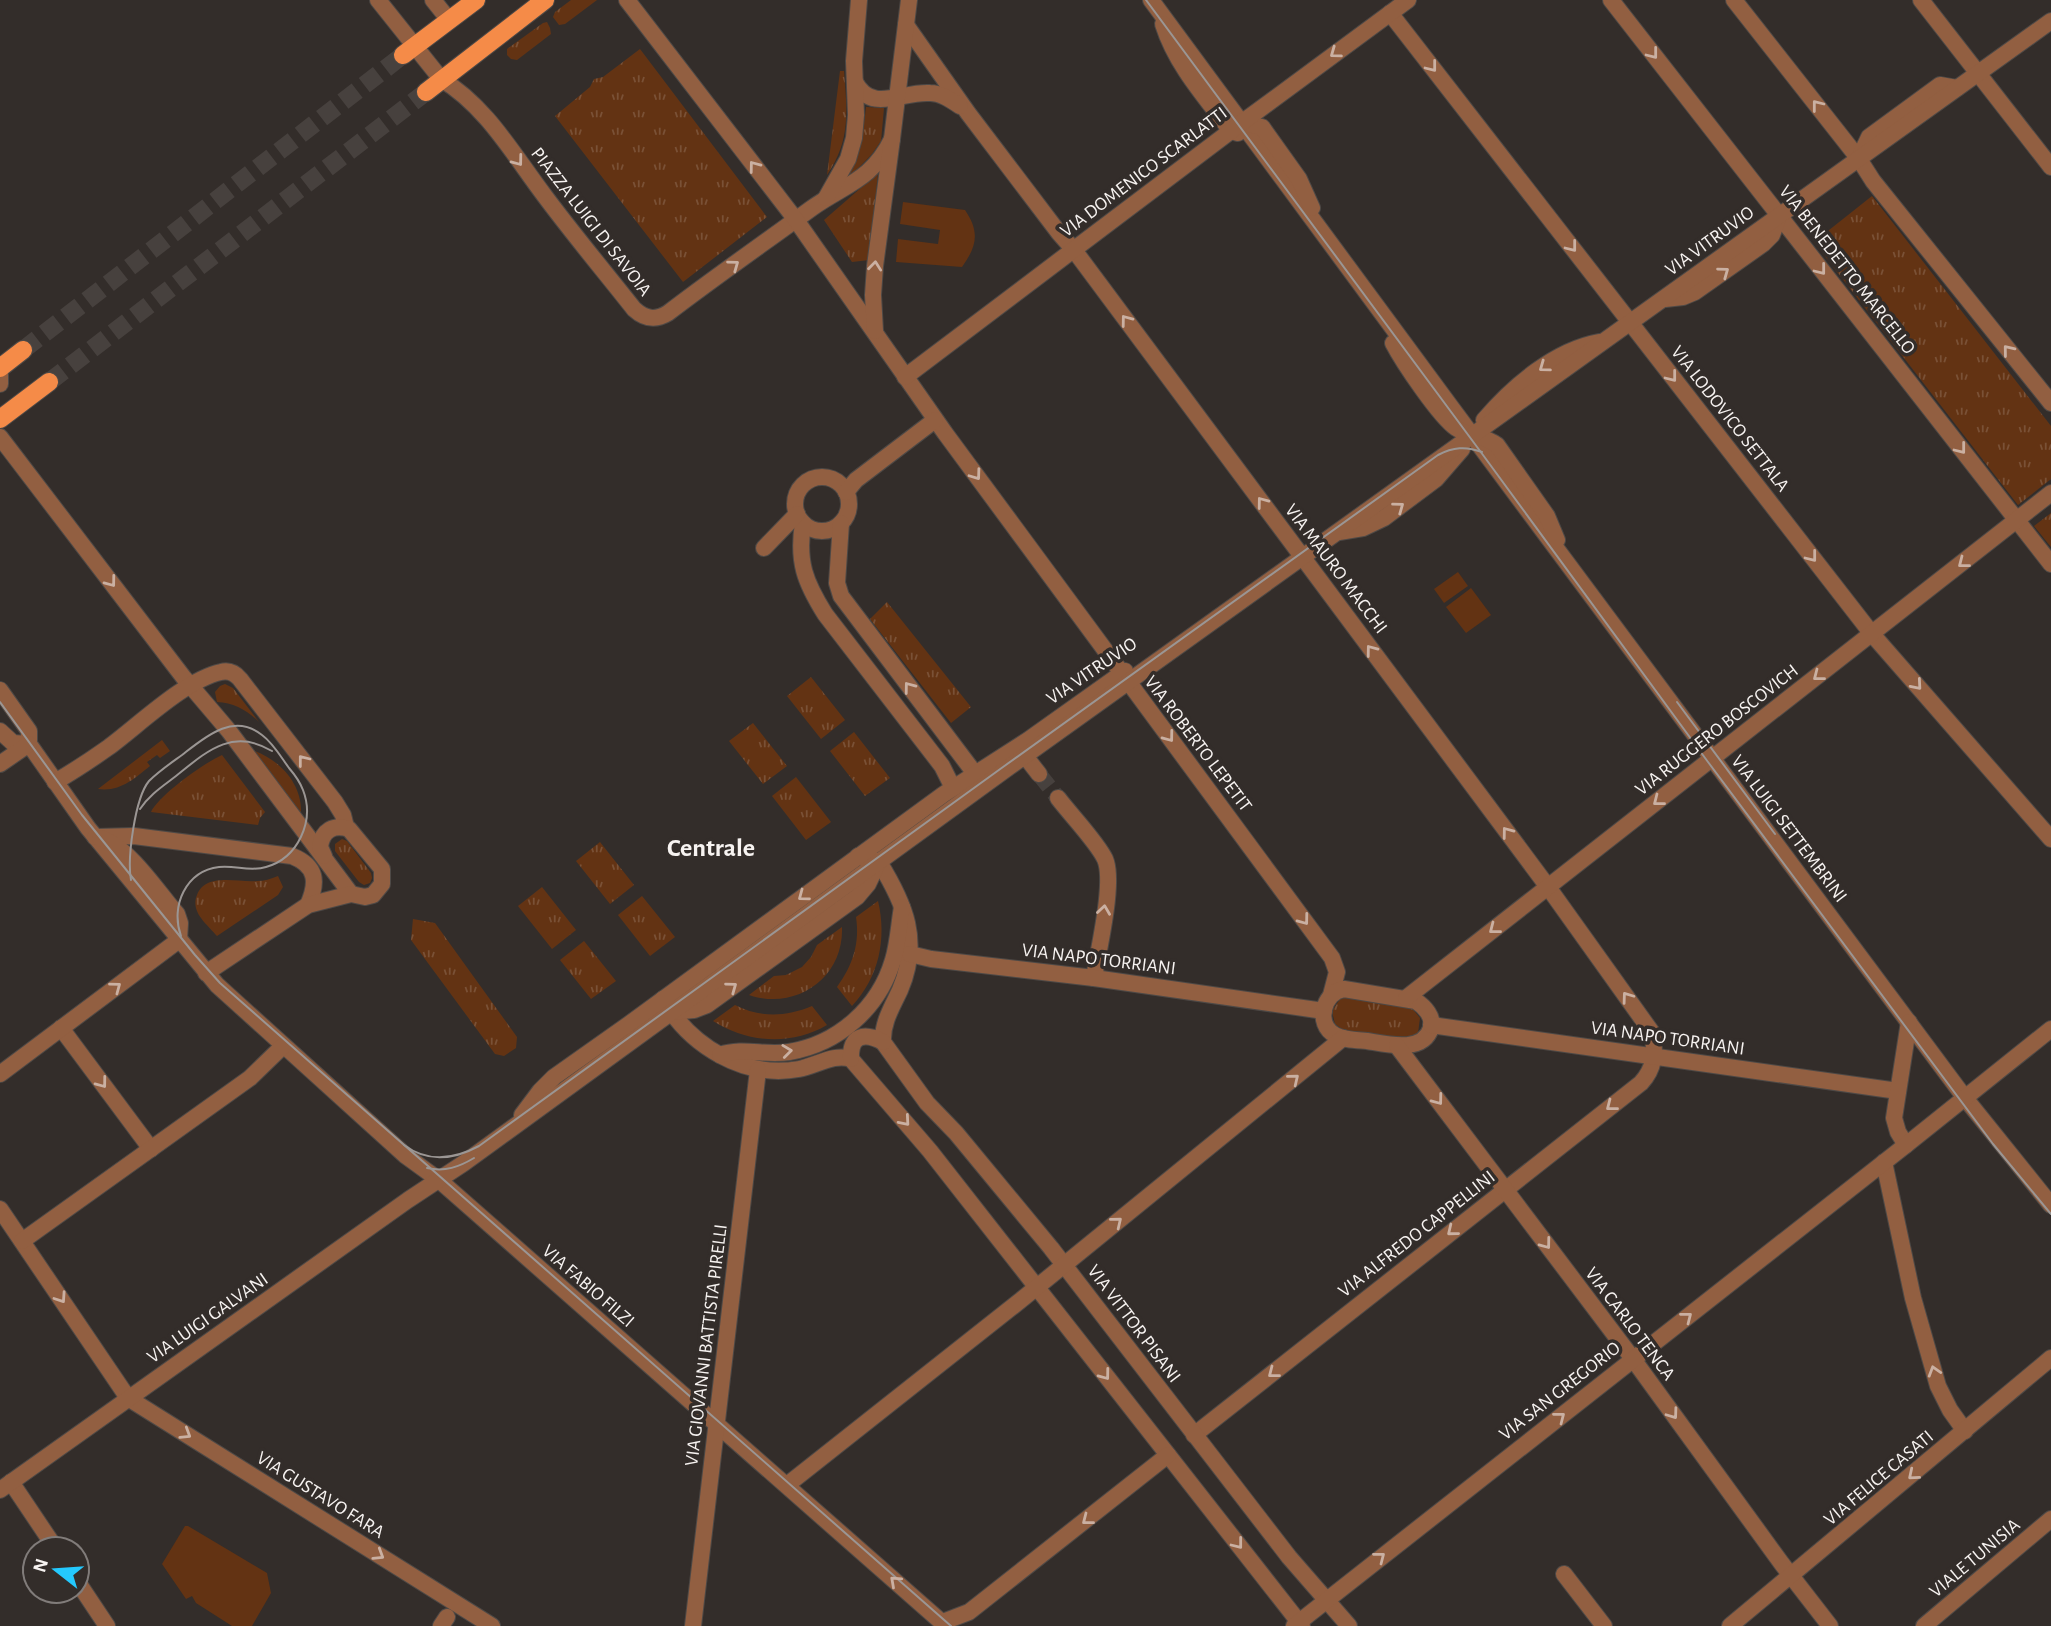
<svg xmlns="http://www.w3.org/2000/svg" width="2051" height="1626" font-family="'Alegreya Sans',sans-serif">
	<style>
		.grass { fill: url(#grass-tufts) }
		.garden { fill: #633313 }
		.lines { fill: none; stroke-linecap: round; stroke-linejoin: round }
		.minor-tunnel { stroke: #47413e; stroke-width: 16; stroke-dasharray: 16 8; stroke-linecap: butt }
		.major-tunnel { stroke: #47413e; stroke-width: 18; stroke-dasharray: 18 9; stroke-linecap: butt }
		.minor-casing { stroke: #4e4946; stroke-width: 18 }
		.major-casing { stroke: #4e4946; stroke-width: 20 }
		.minor { stroke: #925f41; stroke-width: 16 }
		.major { stroke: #f58b48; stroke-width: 18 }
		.tram { stroke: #9b9694; stroke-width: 2 }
		.oneway { stroke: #cab0a2 }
		.labels { text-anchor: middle; stroke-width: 7; stroke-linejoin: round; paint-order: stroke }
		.street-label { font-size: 19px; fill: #f7f3f1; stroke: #332d2a }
		.district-label { font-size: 26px; font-weight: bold; fill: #f7f3f1; stroke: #332d2a }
	</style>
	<defs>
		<pattern id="grass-tufts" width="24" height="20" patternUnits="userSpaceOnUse" patternTransform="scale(1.75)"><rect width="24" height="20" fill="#633313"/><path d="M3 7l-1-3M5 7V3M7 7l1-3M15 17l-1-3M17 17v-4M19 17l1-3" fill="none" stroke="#7a5136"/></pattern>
	</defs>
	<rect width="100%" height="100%" fill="#332d2a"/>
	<g class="grass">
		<path d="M571 0H597L565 24 559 25 553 17 555 12Z"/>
		<path d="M547 22 550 28 551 34 517 60 511 59 507 55V49L543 23Z"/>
		<path d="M640 49 767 217 683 282 555 116 590 87 594 79 603 77Z"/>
		<path d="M840 71H844C847 111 851 140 827 175Z"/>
		<path d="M866 107 884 108 881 141 872 154 845 182 844 179C856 156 864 133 866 107Z"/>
		<path d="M878 173 869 260 852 262 824 220Z"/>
		<path d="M1872 196 2051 426V479L2018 505 1814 242Z"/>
		<path d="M2051 513V547L2034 526Z"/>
		<path d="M887 602 971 707 951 723 870 619Z"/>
		<path d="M811 677 845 720 821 739 787 696Z"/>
		<path d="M225 684 233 688 259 722C247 710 234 703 217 702L215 692 220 686Z"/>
		<path d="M753 723 787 766 763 784 729 741Z"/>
		<path d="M854 732 890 778 865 796 830 751Z"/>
		<path d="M162 740 170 751 160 758 157 755 147 762 150 766C134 779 120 792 98 789Z"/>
		<path d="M252 750C279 759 302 783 301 813Z"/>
		<path d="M222 755 265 812 260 818 258 825 151 812C159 795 204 763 222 755Z"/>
		<path d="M796 777 831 822 806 840 772 796Z"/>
		<path d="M342 839 347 841 371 873 372 878 370 883 364 885 359 882 335 851V844Z"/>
		<path d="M600 842 634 885 610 904 576 861Z"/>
		<path d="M278 876 283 887 278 895 217 936C207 924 190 912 197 895 206 872 238 883 257 881 264 881 271 879 278 876Z"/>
		<path d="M542 887 576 930 552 949 518 906Z"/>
		<path d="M642 896 675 937 650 956 618 915Z"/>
		<path d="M878 901C887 939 879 977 852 1006L837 987C853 965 860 943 856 917Z"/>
		<path d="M413 919 435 923 517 1037 516 1048 504 1056 495 1054 411 940Z"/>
		<path d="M842 927C844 978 796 1011 749 995L774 976 786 975 802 967 811 957 817 945Z"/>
		<path d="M584 941 616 981 591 999 560 960Z"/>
		<path d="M1351 996 1412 1008 1420 1018 1418 1033 1406 1040 1346 1032 1335 1024 1332 1011 1340 999Z"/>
		<path d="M735 1005C760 1018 786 1017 812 1006L827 1025C791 1046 748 1043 713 1021Z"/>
	</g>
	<g class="garden">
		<path d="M903 202 965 210C980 232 977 246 962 267L896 262 898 239 938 244 940 230 900 224Z"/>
		<path d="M1458 572 1468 586 1444 603 1434 589Z"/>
		<path d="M1471 588 1491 615 1466 633 1446 607Z"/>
		<path d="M185 1526H188L267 1573 271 1593 252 1626H232L196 1603 192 1596 186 1599 162 1564Z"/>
	</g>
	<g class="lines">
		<path class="minor-tunnel" d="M1039 774 1058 798"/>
		<g class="major-tunnel">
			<path d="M23 350 403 55"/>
			<path d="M49 382 426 92"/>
		</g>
		<g class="minor-casing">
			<g id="minor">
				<path d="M378 0 441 79C486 106 513 154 544 195 573 234 604 271 634 309 645 319 655 321 668 313 715 277 764 243 812 208 846 184 872 180 892 139"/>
				<path d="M433 0 449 20"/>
				<path d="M627 0 796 220 945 433 1332 958 1337 972 1331 995"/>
				<path d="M1151 0 1451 407 1965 1098 2051 1205"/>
				<path d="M1611 0 2051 564"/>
				<path d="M1734 0 1859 159 1873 181 2051 403"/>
				<path d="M1921 0 2051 167"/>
				<path d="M1390 13 1872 634 2051 839"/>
				<path d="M1163 24C1176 65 1205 97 1231 131L1238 133"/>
				<path d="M906 25 968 113 1059 233 1074 250 1548 887 1653 1034C1655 1053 1655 1068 1641 1083L1194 1435"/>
				<path d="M855 82C872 114 901 91 930 93 941 93 951 100 960 106"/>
				<path d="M1241 123 1262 127 1299 179 1312 208"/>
				<path d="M1860 156 1869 137 1940 85 1957 88"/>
				<path d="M826 198 848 159 854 138 856 115 854 61 859 0"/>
				<path d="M1665 299 1683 297 1695 292 1763 244 1772 235 1779 216"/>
				<path d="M875 331 873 295 875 266 892 139 909 0"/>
				<path d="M1393 343C1403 362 1439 416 1456 428 1469 437 1484 435 1497 445L1547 516 1557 540"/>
				<path d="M0 364V384"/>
				<path d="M905 377 1244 121 1408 0"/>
				<path d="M1484 420C1513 386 1555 350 1599 342"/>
				<path d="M0 437 184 678 229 731 351 894"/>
				<circle cx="822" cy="504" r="27"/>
				<path d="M846 492 856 480 935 420"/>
				<path d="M803 523C797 562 805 582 825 614L942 766 953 788"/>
				<path d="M841 523 837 583 841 596 970 767 974 774 975 781"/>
				<path d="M1339 532 1363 528 1384 518 1436 479 1462 449"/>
				<path d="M764 548 797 514"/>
				<path d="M0 690 29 731V744L88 828 217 985 406 1156 439 1180 946 1626"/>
				<path d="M0 731 13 743 29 744"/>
				<path d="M1025 756 1039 774"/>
				<path d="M0 764 29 744"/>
				<path d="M55 782C74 771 92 759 109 747 140 724 185 680 221 672 229 670 235 673 240 679L335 802 343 815 346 827"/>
				<path d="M1058 798C1070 814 1097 842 1105 859 1115 882 1098 951 1094 978"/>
				<path d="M95 837 134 836 292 856C317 866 318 882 308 905"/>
				<path d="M100 838C129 847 157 891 177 914L180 923 179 940"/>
				<path d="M858 856 879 862C905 904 921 941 900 990 892 1007 882 1023 883 1042L927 1103 956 1133 1051 1248 1289 1557 1349 1626"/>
				<path d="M910 954 931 959 1094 978 1324 1011"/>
				<path d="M206 973 308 905 351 894 365 897 373 895 382 884V869L349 829C334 824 322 830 320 847L324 856"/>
				<path d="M1344 989 1416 1001C1425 1007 1434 1017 1431 1028 1423 1054 1386 1044 1367 1041 1356 1040 1344 1040 1335 1035 1315 1024 1323 992 1344 989Z"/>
				<path d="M1406 998 2051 493"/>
				<path d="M663 999C690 1046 744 1079 799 1069 816 1066 834 1053 851 1059L930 1151 1302 1626"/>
				<path d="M670 1012 694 1010 707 1005 857 897 868 884 877 865"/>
				<path d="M1431 1025 1898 1091"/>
				<path d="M61 1028 151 1149"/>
				<path d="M1397 1046 1633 1359 1782 1564 1830 1626"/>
				<path d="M720 1055C743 1047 765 1056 789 1052 838 1044 879 1008 893 960 898 944 899 924 902 907"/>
				<path d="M851 1059C850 1035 864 1032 883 1042"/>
				<path d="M0 1074 179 940"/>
				<path d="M522 1115 540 1091 554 1077 629 1024 944 794 1028 740 1125 671"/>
				<path d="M1906 1145 1898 1132 1894 1118 1909 1022"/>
				<path d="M1884 1162 1913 1298 1938 1386 1950 1410 1965 1431"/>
				<path d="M0 1209 128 1398 492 1626"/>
				<path d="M22 1241 250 1078 283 1046"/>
				<path d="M11 1482 56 1549"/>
				<path d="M787 1485 1021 1300 1343 1038"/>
				<path d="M0 1490 408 1200 464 1163 1005 770 2051 21"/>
				<path d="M1564 1574 1604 1626"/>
				<path d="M77 1581 107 1626"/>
				<path d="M943 1622 969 1612 1168 1455"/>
				<path d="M441 1626 447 1617"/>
				<path d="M693 1626 758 1070"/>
				<path d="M1294 1626 1906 1145 2051 1029"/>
				<path d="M1730 1626 2051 1358"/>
				<path d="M1924 1626 2051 1519"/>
			</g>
		</g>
		<g class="major-casing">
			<g id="major">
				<path d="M403 55 476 0"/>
				<path d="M426 92 545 0"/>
				<path d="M0 368 23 350"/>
				<path d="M0 419 49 382"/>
			</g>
		</g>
		<use href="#minor" class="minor"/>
		<use href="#major" class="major"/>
		<g class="tram">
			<path d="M1146 0 1483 455 1708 762 1993 1144 2051 1214"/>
			<path d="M0 702 82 815 195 955 220 983 951 1626"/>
			<path d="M1677 702 1775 834"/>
			<path d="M140 809C149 795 163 786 176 776 206 752 232 727 272 751"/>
			<path d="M131 880C127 858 135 798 149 781 159 771 171 763 182 755 205 737 233 712 262 735 273 743 281 757 289 768 295 775 300 782 303 790 315 821 298 858 266 867 250 872 235 865 219 867 186 871 170 906 181 936"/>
			<path d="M404 1145C428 1163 453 1160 479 1146L1003 767 1438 455C1453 447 1466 446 1482 452"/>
			<path d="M427 1168C445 1172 459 1167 474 1158"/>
		</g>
	</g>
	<defs><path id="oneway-chevron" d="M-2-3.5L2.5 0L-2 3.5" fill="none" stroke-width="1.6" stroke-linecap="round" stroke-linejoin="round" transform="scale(1.75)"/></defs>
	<g class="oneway">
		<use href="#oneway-chevron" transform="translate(1335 53) rotate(144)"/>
		<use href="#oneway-chevron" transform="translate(1653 54) rotate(52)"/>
		<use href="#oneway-chevron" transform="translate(1432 67) rotate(52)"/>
		<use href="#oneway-chevron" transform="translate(1817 105) rotate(-128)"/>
		<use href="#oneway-chevron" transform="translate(518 161) rotate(53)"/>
		<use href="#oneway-chevron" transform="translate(754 166) rotate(-127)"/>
		<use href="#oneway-chevron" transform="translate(1572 247) rotate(52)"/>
		<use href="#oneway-chevron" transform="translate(734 265) rotate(-36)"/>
		<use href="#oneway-chevron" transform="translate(875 266) rotate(-84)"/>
		<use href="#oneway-chevron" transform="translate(1821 270) rotate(52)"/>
		<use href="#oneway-chevron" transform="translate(1724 272) rotate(-36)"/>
		<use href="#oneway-chevron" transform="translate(1126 320) rotate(-127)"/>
		<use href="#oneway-chevron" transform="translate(2008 350) rotate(-129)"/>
		<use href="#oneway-chevron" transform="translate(1544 367) rotate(144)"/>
		<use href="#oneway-chevron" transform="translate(1672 377) rotate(52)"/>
		<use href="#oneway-chevron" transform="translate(1961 449) rotate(52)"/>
		<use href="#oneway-chevron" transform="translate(976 475) rotate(54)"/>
		<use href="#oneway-chevron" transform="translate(1262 502) rotate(-127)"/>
		<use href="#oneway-chevron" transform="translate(1399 507) rotate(-36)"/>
		<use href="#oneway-chevron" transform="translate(1812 557) rotate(52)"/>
		<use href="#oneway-chevron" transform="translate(1963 563) rotate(142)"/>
		<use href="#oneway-chevron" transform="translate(111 582) rotate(53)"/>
		<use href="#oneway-chevron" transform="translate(1371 650) rotate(-127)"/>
		<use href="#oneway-chevron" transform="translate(1818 676) rotate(142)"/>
		<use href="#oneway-chevron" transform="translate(1917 685) rotate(49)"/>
		<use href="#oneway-chevron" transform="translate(909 687) rotate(-127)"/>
		<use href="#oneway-chevron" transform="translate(1169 737) rotate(53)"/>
		<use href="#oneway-chevron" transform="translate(303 760) rotate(-128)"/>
		<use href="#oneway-chevron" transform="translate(1658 801) rotate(142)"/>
		<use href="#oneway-chevron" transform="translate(1507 832) rotate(-127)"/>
		<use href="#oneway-chevron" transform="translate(803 896) rotate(143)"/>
		<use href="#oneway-chevron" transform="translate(1104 910) rotate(-82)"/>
		<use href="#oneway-chevron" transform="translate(1304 920) rotate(53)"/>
		<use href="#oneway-chevron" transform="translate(1494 929) rotate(142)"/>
		<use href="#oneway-chevron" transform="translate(116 987) rotate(-37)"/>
		<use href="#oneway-chevron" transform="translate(732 987) rotate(-36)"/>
		<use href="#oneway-chevron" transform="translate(1627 997) rotate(-126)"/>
		<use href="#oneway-chevron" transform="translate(787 1051) rotate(-7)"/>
		<use href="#oneway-chevron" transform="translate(1294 1079) rotate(-39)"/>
		<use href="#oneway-chevron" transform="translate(102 1083) rotate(53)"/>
		<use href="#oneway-chevron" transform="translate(1438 1100) rotate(53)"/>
		<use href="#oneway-chevron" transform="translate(1611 1106) rotate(142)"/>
		<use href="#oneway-chevron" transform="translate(905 1121) rotate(49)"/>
		<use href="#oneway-chevron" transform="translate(1117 1222) rotate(-39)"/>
		<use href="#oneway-chevron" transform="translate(1452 1231) rotate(141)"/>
		<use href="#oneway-chevron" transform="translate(1546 1244) rotate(53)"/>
		<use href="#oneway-chevron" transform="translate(61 1298) rotate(56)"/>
		<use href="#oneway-chevron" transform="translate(1687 1317) rotate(-38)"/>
		<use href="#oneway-chevron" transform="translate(1934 1371) rotate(-107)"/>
		<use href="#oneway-chevron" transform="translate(1273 1373) rotate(142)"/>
		<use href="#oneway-chevron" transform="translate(1105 1375) rotate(53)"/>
		<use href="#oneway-chevron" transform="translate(1673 1414) rotate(54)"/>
		<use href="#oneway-chevron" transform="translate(1560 1417) rotate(-38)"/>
		<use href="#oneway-chevron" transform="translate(186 1434) rotate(32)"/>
		<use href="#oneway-chevron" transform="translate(1913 1475) rotate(140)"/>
		<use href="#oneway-chevron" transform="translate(1087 1520) rotate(142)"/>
		<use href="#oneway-chevron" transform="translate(1238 1544) rotate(52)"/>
		<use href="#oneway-chevron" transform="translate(379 1555) rotate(32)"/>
		<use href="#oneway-chevron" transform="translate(1380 1557) rotate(-38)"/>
		<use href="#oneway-chevron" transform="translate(895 1581) rotate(-138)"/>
	</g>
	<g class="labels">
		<g class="street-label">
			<text transform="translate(1143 171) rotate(-37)" y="7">VIA DOMENICO SCARLATTI</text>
			<text transform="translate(592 221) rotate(52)" y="7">PIAZZA LUIGI DI SAVOIA</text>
			<text transform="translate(1709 240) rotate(-36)" y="7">VIA VITRUVIO</text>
			<text transform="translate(1848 269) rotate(52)" y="7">VIA BENEDETTO MARCELLO</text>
			<text transform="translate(1731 418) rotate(52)" y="7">VIA LODOVICO SETTALA</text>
			<text transform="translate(1337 568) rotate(53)" y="7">VIA MAURO MACCHI</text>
			<text transform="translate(1091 670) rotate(-34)" y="7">VIA VITRUVIO</text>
			<text transform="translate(1716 729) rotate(-38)" y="7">VIA RUGGERO BOSCOVICH</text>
			<text transform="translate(1199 743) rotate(53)" y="7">VIA ROBERTO LEPETIT</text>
			<text transform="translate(1790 828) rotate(53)" y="7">VIA LUIGI SETTEMBRINI</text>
			<text transform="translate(1099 958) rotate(7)" y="7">VIA NAPO TORRIANI</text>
			<text transform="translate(1668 1037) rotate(8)" y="7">VIA NAPO TORRIANI</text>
			<text transform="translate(1416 1233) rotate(-38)" y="7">VIA ALFREDO CAPPELLINI</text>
			<text transform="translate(589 1285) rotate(41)" y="7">VIA FABIO FILZI</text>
			<text transform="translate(207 1317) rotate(-35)" y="7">VIA LUIGI GALVANI</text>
			<text transform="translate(1135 1323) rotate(53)" y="7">VIA VITTOR PISANI</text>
			<text transform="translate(1631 1323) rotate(53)" y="7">VIA CARLO TENCA</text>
			<text transform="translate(705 1345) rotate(-83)" y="7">VIA GIOVANNI BATTISTA PIRELLI</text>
			<text transform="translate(1559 1390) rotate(-38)" y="7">VIA SAN GREGORIO</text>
			<text transform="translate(1878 1477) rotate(-40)" y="7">VIA FELICE CASATI</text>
			<text transform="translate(321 1494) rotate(32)" y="7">VIA GUSTAVO FARA</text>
			<text transform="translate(1974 1557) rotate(-40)" y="7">VIALE TUNISIA</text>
		</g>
		<g class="district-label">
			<text x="711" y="856">Centrale</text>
		</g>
	</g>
	<g transform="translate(56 1570) rotate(287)"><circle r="33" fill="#332d2a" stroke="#817c7a" stroke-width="2"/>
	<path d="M0-5L12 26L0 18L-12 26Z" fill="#24c9fe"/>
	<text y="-10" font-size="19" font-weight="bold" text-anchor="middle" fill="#f7f3f1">N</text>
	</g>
</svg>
